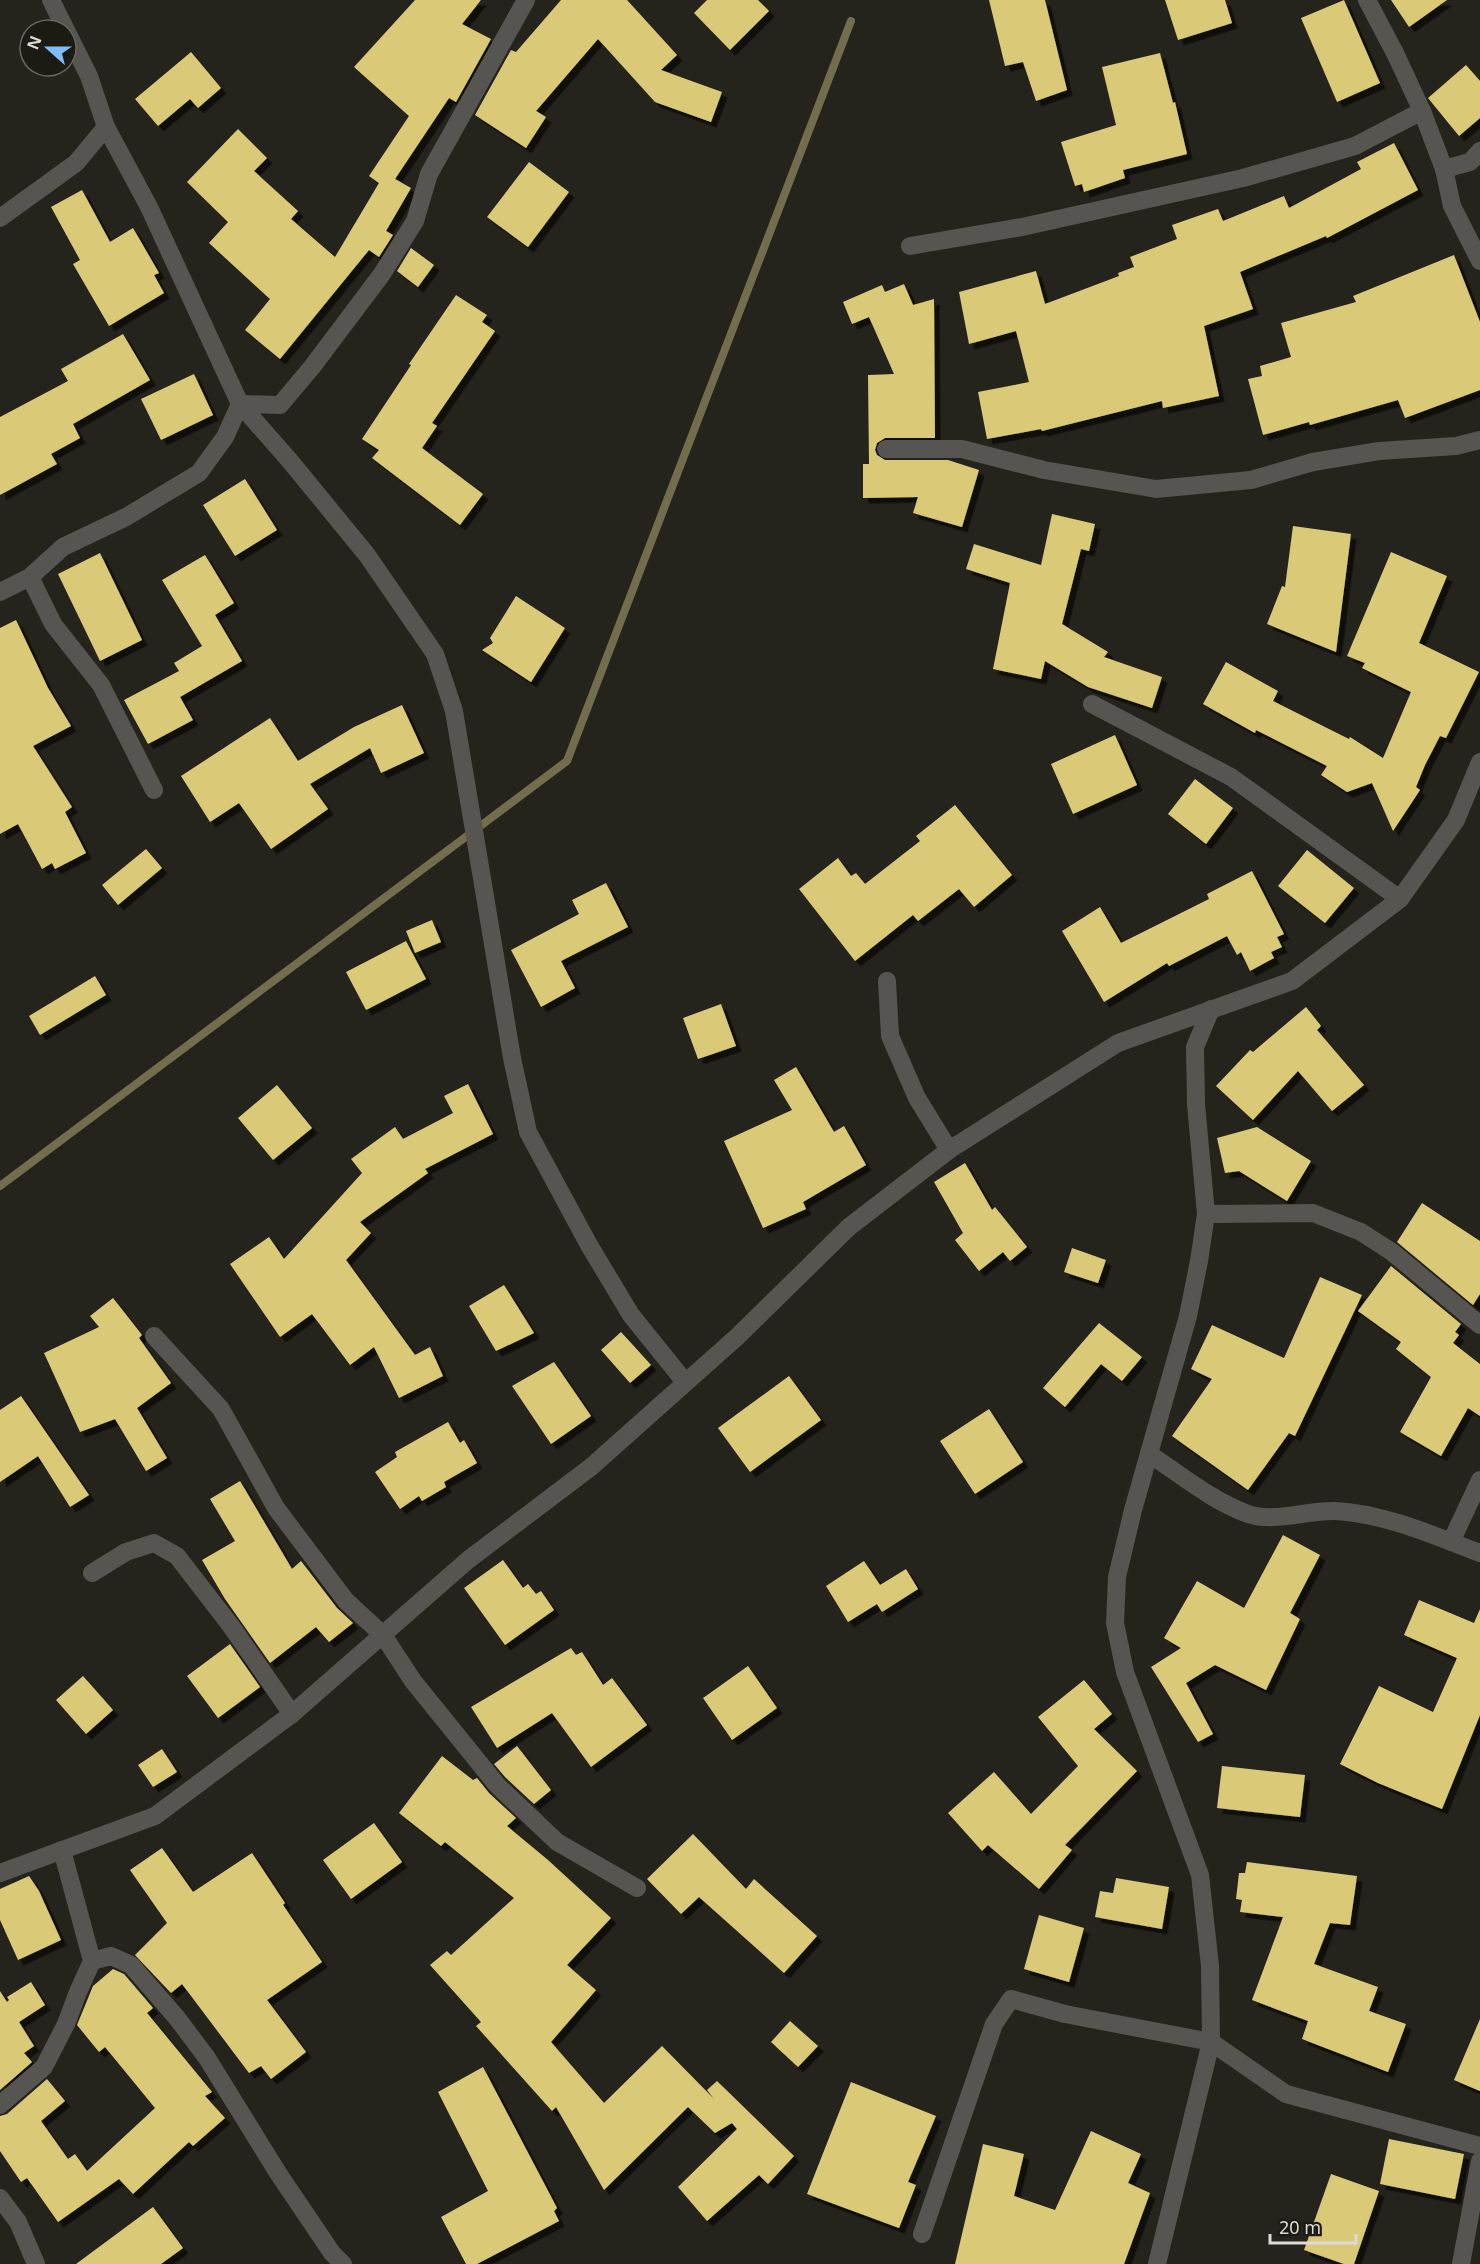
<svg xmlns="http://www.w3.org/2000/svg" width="1480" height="2264" font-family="'Noto Sans',sans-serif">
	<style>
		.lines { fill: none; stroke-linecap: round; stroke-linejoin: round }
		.stream { stroke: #726d4c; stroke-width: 8 }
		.building { fill: #daca77; filter: url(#shadow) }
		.minor { stroke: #565552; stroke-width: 18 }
	</style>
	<defs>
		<filter id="shadow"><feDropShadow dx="5.5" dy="5.5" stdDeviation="0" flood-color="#0009"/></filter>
	</defs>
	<rect width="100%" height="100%" fill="#24231c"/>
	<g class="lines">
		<path class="stream" d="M0 1186 567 761 851 21"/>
	</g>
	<g class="building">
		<path d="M415 0H481L462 24 491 39 456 102 449 98 395 179 411 188 386 231 393 235 379 257 369 250 280 359 245 330 270 299 209 243 228 222 187 182 238 129 267 158 254 171 298 211 291 219 335 257 379 183 369 176 409 116 354 67Z"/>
		<path d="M561 0H627L677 55 661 70 722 92 711 122 655 102 598 39 536 111 546 117 526 148 475 115 511 50 516 52Z"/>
		<path d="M707 0H758L769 11 730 50 694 13Z"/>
		<path d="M989 0H1045L1067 90 1036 101 1023 62 1005 66Z"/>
		<path d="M1165 0H1225L1232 23 1178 40Z"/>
		<path d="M1344 0 1380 83 1337 102 1301 18Z"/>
		<path d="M1391 0H1447L1409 27Z"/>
		<path d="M191 52 221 88 198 108 190 99 158 126 135 99Z"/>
		<path d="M1160 53 1173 103 1175 102 1187 154 1123 170 1125 178 1084 192 1082 184 1075 186 1061 142 1116 125 1102 67Z"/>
		<path d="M1466 65 1480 81V118L1459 136 1428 98Z"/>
		<path d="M1394 143 1418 190 1327 238 1326 236 1240 272 1253 309 1204 326 1219 396 1163 408 1162 401 1042 431 1041 429 987 439 978 392 1029 382 1016 331 969 344 959 292 1036 271 1045 304 1119 276 1118 273 1134 267 1130 257 1177 239 1172 225 1218 209 1223 221 1284 196 1289 208 1361 169 1357 162Z"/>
		<path d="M529 162 569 192 528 247 487 217Z"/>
		<path d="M82 190 110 242 133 228 159 273 154 275 164 293 109 326 73 264 80 260 51 207Z"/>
		<path d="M411 248 434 265 418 287 397 271Z"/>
		<path d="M1454 255 1480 322V390L1405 418 1398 400 1310 425 1309 422 1263 435 1248 379 1262 376 1260 366 1291 357 1281 323 1356 302 1353 296Z"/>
		<path d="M904 284 913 305 934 299 935 438H885L877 443 875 450 877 455 885 460H948L979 470 962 527 913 513 918 497 863 498V464H869L868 375 894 374 869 317 852 324 843 302 882 285 885 292Z"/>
		<path d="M456 295 487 315 482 322 495 331 432 423 437 426 422 448 483 494 460 525 372 458 379 450 362 439 411 365 409 364Z"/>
		<path d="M123 334 150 380 73 424 80 438 51 454 57 464 0 495V417L68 381 61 369Z"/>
		<path d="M194 374 213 415 161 440 141 399Z"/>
		<path d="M245 479 277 530 235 556 203 505Z"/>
		<path d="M1052 514 1095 524 1089 551 1081 549 1062 624 1108 652 1104 657 1162 677 1152 708 1088 687 1045 661 1041 679 993 669 1010 583 966 569 974 544 1041 565Z"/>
		<path d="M1293 526 1351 534 1336 652 1267 624 1282 586 1285 587Z"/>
		<path d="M1391 552 1447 576 1419 643 1479 672 1446 738 1440 736 1425 765 1416 787 1420 790 1393 831 1372 783 1347 792 1321 775 1327 766 1256 730 1255 733 1203 704 1226 662 1278 691 1273 701 1349 739 1350 737 1383 758 1411 692 1362 668 1365 663 1347 656Z"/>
		<path d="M100 553 142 640 100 661 58 574Z"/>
		<path d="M205 555 234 603 215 615 242 661 180 697 193 720 148 744 124 700 179 671 174 663 202 646 162 580Z"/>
		<path d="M516 596 565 628 531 682 482 650 493 643 490 638Z"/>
		<path d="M16 620 48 688 71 726 33 746 72 807 65 812 86 853 55 869 52 863 42 869 18 824 0 834V628Z"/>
		<path d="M402 705 424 753 381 773 370 748 310 784 328 809 271 849 239 803 210 822 181 776 270 718 298 761 354 727Z"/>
		<path d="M1115 735 1137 785 1073 814 1051 764Z"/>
		<path d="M1195 779 1233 808 1206 844 1168 814Z"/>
		<path d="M955 805 1012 875 974 907 959 889 918 921 913 915 855 961 799 889 838 858 851 876 856 873 865 884 920 841 916 836Z"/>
		<path d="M146 849 162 868 118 905 102 885Z"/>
		<path d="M1307 850 1354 888 1325 923 1278 886Z"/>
		<path d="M1252 871 1284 934 1277 937 1282 947 1271 952 1274 958 1250 971 1241 952 1237 955 1227 936 1169 966 1167 963 1104 1002 1062 931 1100 907 1121 943 1209 899 1207 894Z"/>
		<path d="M606 883 628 927 561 961 575 988 541 1007 511 950 579 914 572 900Z"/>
		<path d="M432 920 441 942 415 953 406 931Z"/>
		<path d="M406 941 426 979 366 1010 346 972Z"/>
		<path d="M95 976 106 995 40 1035 29 1016Z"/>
		<path d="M721 1004 736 1046 698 1059 683 1018Z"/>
		<path d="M1306 1007 1321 1026 1317 1030 1364 1085 1332 1111 1298 1071 1253 1120 1216 1086 1250 1050 1253 1052Z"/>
		<path d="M796 1067 834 1132 844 1126 866 1165 803 1202 806 1209 763 1228 724 1141 792 1110 774 1080Z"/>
		<path d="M468 1084 493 1134 425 1169 428 1173 360 1222 371 1233 346 1260 415 1355 430 1347 443 1376 399 1398 374 1347 350 1365 312 1314 280 1337 230 1264 269 1237 284 1259 362 1173 351 1159 395 1127 403 1139 453 1113 444 1096Z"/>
		<path d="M277 1085 312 1128 273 1160 238 1118Z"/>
		<path d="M1257 1127 1311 1161 1287 1201 1239 1171 1225 1173 1217 1138Z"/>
		<path d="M965 1163 992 1210 995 1207 1027 1247 1010 1261 1003 1252 979 1271 955 1240 963 1233 934 1182Z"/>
		<path d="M1422 1203 1480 1241V1294L1473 1305 1397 1242Z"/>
		<path d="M1072 1248 1106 1260 1098 1283 1064 1272Z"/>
		<path d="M1391 1266 1461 1324 1455 1332 1459 1335 1453 1343 1480 1364V1416L1468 1408 1441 1456 1400 1432 1431 1377 1396 1349 1401 1342 1358 1311Z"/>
		<path d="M1320 1277 1362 1295 1295 1436 1289 1433 1248 1490 1172 1436 1212 1379 1191 1369 1212 1325 1284 1358Z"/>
		<path d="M504 1285 534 1333 496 1351 469 1306Z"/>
		<path d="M113 1298 142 1335 139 1338 171 1383 137 1408 167 1458 146 1471 115 1419 80 1432 44 1353 99 1327 90 1316Z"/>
		<path d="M1099 1323 1142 1357 1122 1381 1101 1364 1065 1407 1043 1388Z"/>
		<path d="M621 1332 651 1365 630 1383 601 1350Z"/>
		<path d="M554 1362 591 1416 551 1444 512 1386Z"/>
		<path d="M789 1376 821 1420 750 1472 718 1428Z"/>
		<path d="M21 1396 89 1495 70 1507 38 1456 0 1482V1410Z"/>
		<path d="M989 1409 1023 1462 975 1494 940 1441Z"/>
		<path d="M448 1422 460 1443 464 1440 477 1463 444 1482 446 1487 422 1501 419 1496 400 1509 375 1472 397 1457 395 1452Z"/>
		<path d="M240 1481 292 1569 301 1561 337 1608 353 1623 329 1642 316 1627 270 1663 225 1599 202 1560 235 1541 210 1499Z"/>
		<path d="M1283 1535 1320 1555 1290 1613 1300 1619 1266 1690 1215 1665 1186 1683 1213 1734 1198 1742 1151 1667 1181 1648 1164 1638 1197 1581 1244 1608Z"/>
		<path d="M503 1560 523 1588 528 1584 536 1594 541 1591 554 1610 505 1645 464 1588Z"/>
		<path d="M864 1561 880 1585 906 1569 918 1589 882 1612 877 1604 848 1622 826 1586Z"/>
		<path d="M1419 1600 1474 1623 1480 1609V1715L1442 1809 1378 1783 1340 1764 1379 1686 1433 1712 1457 1658 1404 1635Z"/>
		<path d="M230 1644 260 1687 218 1718 187 1676Z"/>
		<path d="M571 1648 576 1655 582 1652 603 1685 612 1678 647 1725 591 1767 552 1713 497 1748 471 1707Z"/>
		<path d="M748 1666 777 1708 732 1740 703 1698Z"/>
		<path d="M83 1676 113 1710 86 1734 56 1700Z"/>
		<path d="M1084 1680 1112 1714 1094 1729 1137 1771 1065 1845 1072 1850 1039 1889 988 1845 982 1851 948 1813 994 1772 1031 1814 1078 1766 1038 1717Z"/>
		<path d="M517 1746 551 1790 534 1804 505 1777 494 1764Z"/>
		<path d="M162 1749 177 1772 153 1787 138 1765Z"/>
		<path d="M442 1756 473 1780 477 1778 489 1793 516 1818 507 1826 548 1860 611 1918 567 1965 596 1990 551 2042 604 2103 662 2046 714 2099 707 2090 717 2081 794 2156 768 2184 759 2175 707 2221 678 2187 737 2129 732 2123 715 2133 688 2107 604 2190 556 2107 552 2111 476 2026 481 2022 430 1965 447 1951 451 1955 514 1898 445 1842 441 1846 399 1813Z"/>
		<path d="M1222 1766 1305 1775 1300 1817 1217 1808Z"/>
		<path d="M374 1823 402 1862 351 1899 323 1860Z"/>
		<path d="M693 1834 746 1889 754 1879 817 1936 784 1973 699 1897 681 1914 647 1879Z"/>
		<path d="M162 1848 193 1892 252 1853 285 1903 283 1905 322 1962 267 2000 306 2052 271 2079 261 2066 249 2073 182 1984 171 1993 135 1955 167 1923 130 1870Z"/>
		<path d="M1247 1862 1357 1876 1350 1925 1330 1923 1314 1964 1378 1987 1369 2011 1406 2024 1388 2072 1302 2039 1308 2021 1252 2000 1283 1917 1240 1912 1242 1900 1236 1899 1239 1873H1245Z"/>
		<path d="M29 1876 39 1891 61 1940 18 1960 0 1920V1889Z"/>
		<path d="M1116 1878 1169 1887 1162 1929 1095 1917 1100 1891 1113 1893Z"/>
		<path d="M1039 1915 1084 1928 1069 1982 1024 1969Z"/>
		<path d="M113 1969 124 1974 153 2008 147 2013 212 2092 205 2096 225 2118 193 2146 189 2142 133 2194 119 2179 58 2222 27 2178 21 2182 0 2151V2116L7 2114 47 2079 65 2101 41 2121 68 2159 75 2154 87 2171 155 2108 105 2047 99 2052 77 2025 93 1986Z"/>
		<path d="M31 1982 45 2005 19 2022 34 2046 24 2053 32 2062 0 2090V1991L7 2002 9 2000 7 1997Z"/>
		<path d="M1480 2019V2091L1454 2080Z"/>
		<path d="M790 2021 818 2046 798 2067 771 2042Z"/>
		<path d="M483 2067 557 2208 554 2211 559 2221 477 2264H466L441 2217 488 2191 438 2092Z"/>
		<path d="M851 2082 936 2116 908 2182 916 2185 899 2228 807 2194Z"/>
		<path d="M1091 2131 1141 2154 1128 2183 1150 2193 1124 2264H955L983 2144 1024 2154 1014 2196 1055 2210Z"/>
		<path d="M1389 2139 1464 2154 1455 2199 1380 2184Z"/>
		<path d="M1331 2174 1379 2191 1354 2264H1344L1304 2250Z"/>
		<path d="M153 2207 183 2248 161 2264H76Z"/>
	</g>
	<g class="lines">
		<g class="minor">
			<path d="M51 0 89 76 106 127 149 207 240 404 290 461 367 555 435 654 454 711 512 1058 528 1132 589 1245 631 1315 685 1382"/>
			<path d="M1367 0 1395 53 1422 111 1444 169 1452 206 1480 261"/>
			<path d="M1444 169 1470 162 1480 151"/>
			<path d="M0 218 76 163 106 127"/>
			<path d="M910 246 1022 227 1243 178 1355 146 1422 111"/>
			<path d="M886 449H962L1044 470 1156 489 1251 480 1313 462 1379 451 1456 446 1480 440"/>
			<path d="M30 577 53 624 101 685 154 790"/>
			<path d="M0 592 30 577 63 547 126 517 199 473 225 437 240 404 280 405 312 367 382 274 415 221 429 174 526 0"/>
			<path d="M1092 704 1231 777 1400 899"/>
			<path d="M887 981 890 1036 917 1098 949 1150"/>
			<path d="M1206 1214 1313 1213 1361 1232 1392 1252 1480 1325"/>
			<path d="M154 1336 221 1409 276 1508 346 1601 383 1635 413 1681 497 1785 557 1842 637 1888"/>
			<path d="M1149 1454C1180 1474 1212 1501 1248 1514 1274 1523 1307 1510 1335 1511 1383 1513 1435 1536 1480 1553"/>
			<path d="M1451 1542 1480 1480"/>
			<path d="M92 1573 126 1552 154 1543 177 1556 231 1626 292 1714"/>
			<path d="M0 1873 155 1816 292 1714 468 1560 591 1467 738 1336 849 1227 949 1150 1118 1043 1292 981 1400 899 1456 820 1480 762"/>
			<path d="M92 1961 111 1956 131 1965 177 2018 207 2058 278 2173 332 2253 343 2264"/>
			<path d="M0 2105 44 2067 66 2024 78 1992 92 1961 62 1850"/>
			<path d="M0 2198 18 2222 36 2264"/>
			<path d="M922 2234 994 2024 1011 1999 1065 2014 1211 2042 1286 2094 1480 2146"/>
			<path d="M1157 2264 1211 2042 1210 1966 1200 1875 1125 1672 1115 1623 1117 1577 1133 1510 1188 1316 1199 1261 1206 1214 1196 1104 1195 1047 1211 1009"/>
			<path d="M1461 2264 1480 2161"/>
		</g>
	</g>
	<g transform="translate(48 48) rotate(291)"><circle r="28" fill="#1b1a13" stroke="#686861" stroke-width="1.5"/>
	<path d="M0-4.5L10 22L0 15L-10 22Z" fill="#7fbdfa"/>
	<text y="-9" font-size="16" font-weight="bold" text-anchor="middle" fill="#dcdcd7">N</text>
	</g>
	<path d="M1270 2234v9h86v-9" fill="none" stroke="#dcdcd7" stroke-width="3"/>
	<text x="1279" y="2234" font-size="18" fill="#dcdcd7" stroke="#1b1a13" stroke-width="4.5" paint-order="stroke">20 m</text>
</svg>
